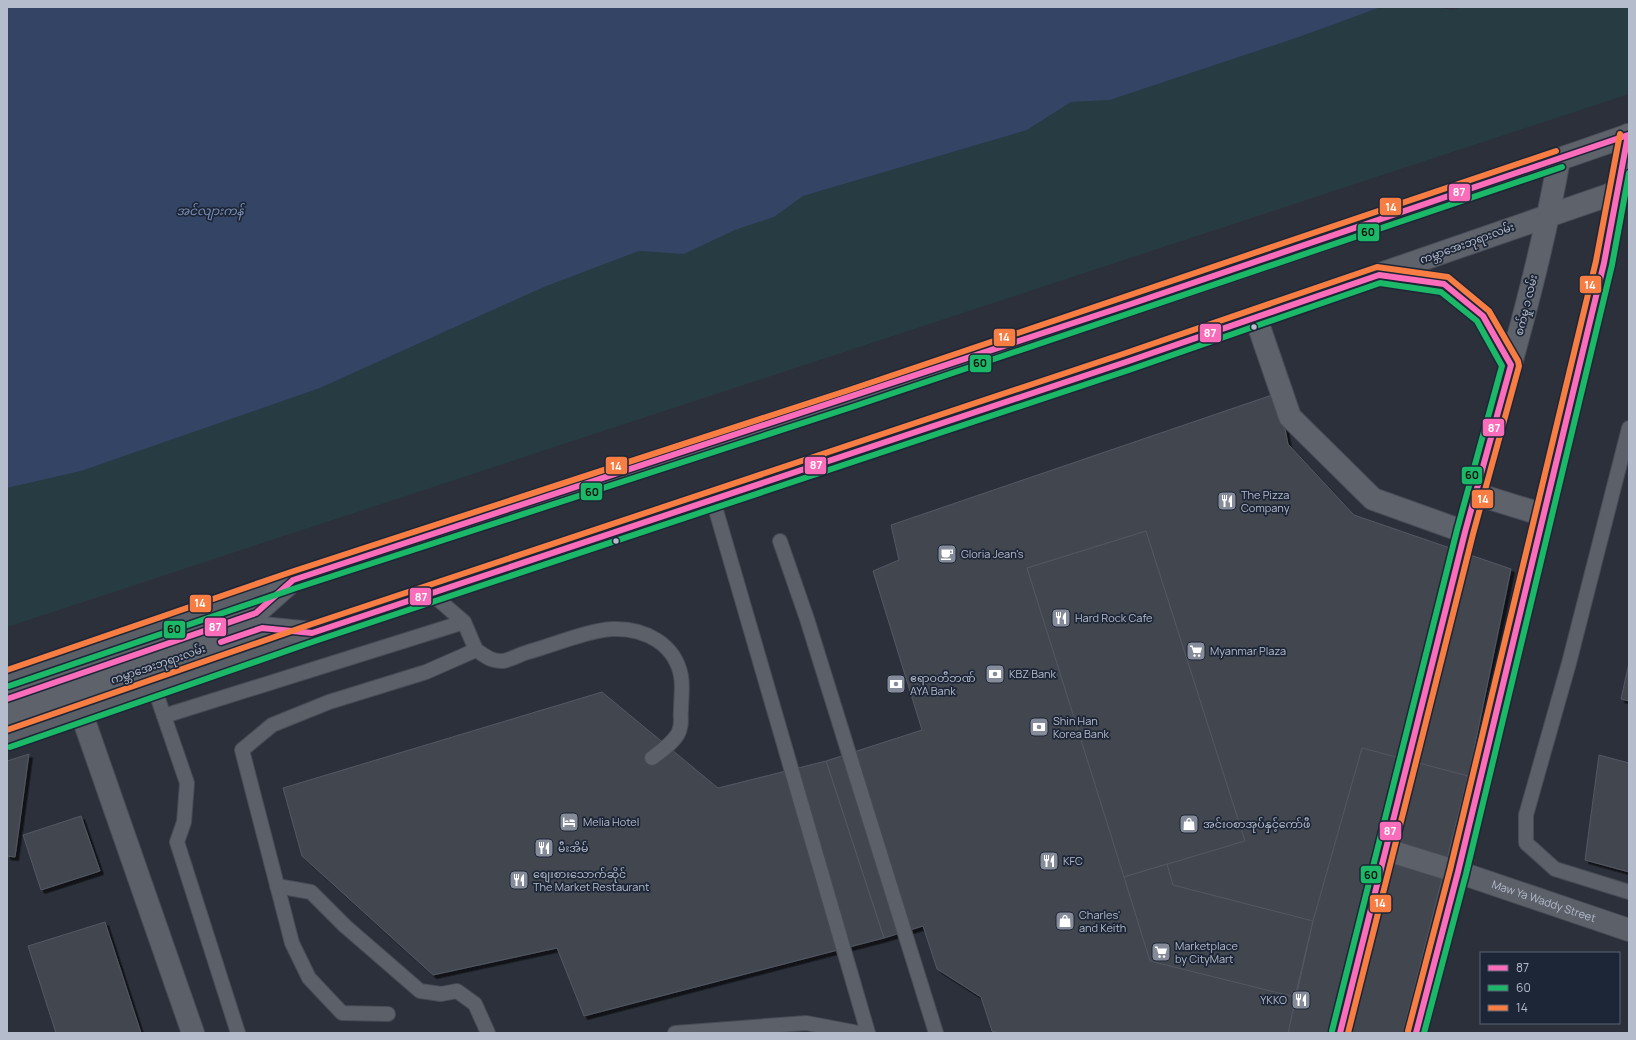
<svg xmlns="http://www.w3.org/2000/svg" width="1636" height="1040" font-family="Manrope,'Noto Sans Myanmar',sans-serif">
	<style>
		.green { fill: #273c42 }
		.water { fill: #344465 }
		.building { fill: #434750; stroke: #535863; filter: url(#shadow) }
		.lines { fill: none; stroke-linecap: round; stroke-linejoin: round }
		.lane-casing { stroke: #474b54; stroke-width: 16 }
		.street-casing { stroke: #474b54; stroke-width: 24 }
		.secondary-casing { stroke: #474b54; stroke-width: 24 }
		.primary-casing { stroke: #494d58; stroke-width: 24 }
		.lane { stroke: #5b6069; stroke-width: 14 }
		.street { stroke: #5b6069; stroke-width: 22 }
		.secondary { stroke: #5a5e67; stroke-width: 22 }
		.primary { stroke: #5e626a; stroke-width: 22 }
		.bus-1-casing { stroke: #1d2637; stroke-width: 9 }
		.bus-2-casing { stroke: #1d2637; stroke-width: 9 }
		.bus-3-casing { stroke: #1d2637; stroke-width: 9 }
		.bus-1 { stroke: #fb6dba; stroke-width: 6 }
		.bus-2 { stroke: #1ab867; stroke-width: 6 }
		.bus-3 { stroke: #f77d43; stroke-width: 6 }
		.bus-dot { fill: #b5bccc; stroke: #1d2637; stroke-width: 1.5 }
		.labels { text-anchor: middle; stroke-width: 3.5; stroke-linejoin: round; paint-order: stroke }
		.street-label { font-size: 11px; fill: #b5bccc; stroke: #1d2637 }
		.poi-label { font-size: 11px; fill: #b5bccc; stroke: #1d2637; text-anchor: start }
		.water-label { font-size: 12px; font-style: italic; fill: #7b8fb5; stroke: #1d2637 }
		.line-badge { stroke: #1d2637; stroke-width: 1.5 }
		.badge-label { font-size: 11px; text-anchor: middle; font-weight: bold; fill: #fff }
		.pale-badge-label { font-size: 11px; text-anchor: middle; font-weight: bold; fill: #111 }
	</style>
	<defs>
		<filter id="shadow"><feDropShadow dx="3.5" dy="3.5" stdDeviation="0" flood-color="#0009"/></filter>
	</defs>
	<rect width="100%" height="100%" fill="#2b303b"/>
	<path class="green" d="M1381 7H1435L1453 10 1462 7H1629V94L7 627V488L81 471 320 388 544 287 639 251 684 254 735 230 774 217 803 196 1027 130 1071 102 1110 100 1299 37Z"/>
	<path class="water" d="M7 7H1381L1299 37 1110 100 1071 102 1027 130 803 196 774 217 735 230 684 254 639 251 544 287 320 388 81 471 7 488Z"/>
	<g class="building">
		<path d="M1278 393 1288 444 1354 515 1511 569 1416 1033H999L992 1031 981 997 937 969 923 926 884 938 826 761 922 730 873 571 899 560 891 525Z"/>
		<path d="M1146 531 1245 841 1124 877 1027 568Z"/>
		<path d="M1629 663V701L1621 699Z"/>
		<path d="M602 692 718 788 826 761 884 938 584 1016 557 948 433 975 302 856 283 788Z"/>
		<path d="M1362 748 1468 776 1403 1033H1288L1313 921Z"/>
		<path d="M29 754 15 857 7 856V761Z"/>
		<path d="M1599 755 1629 763V872L1585 860Z"/>
		<path d="M81 816 100 871 41 890 23 835Z"/>
		<path d="M1167 864 1173 885 1313 921 1295 997 1150 961 1124 877Z"/>
		<path d="M105 922 141 1033H56L28 946Z"/>
	</g>
	<g class="lines">
		<g class="lane-casing">
			<g id="lane">
				<path d="M1629 428 1569 663 1526 815V843L1555 869 1629 892"/>
				<path d="M713 500 868 1033"/>
				<path d="M780 541 807 619 936 1033"/>
				<path d="M476 650C484 655 492 662 503 661 511 660 520 654 528 652 553 645 589 630 613 629 645 628 675 644 681 676 683 688 681 698 681 710 680 716 682 722 680 728 678 740 661 751 652 758"/>
				<path d="M154 687 187 783 184 822 177 842 238 1033"/>
				<path d="M164 716 464 622"/>
				<path d="M277 886 311 892 345 926 420 991 441 994 457 991 475 1004 488 1033"/>
				<path d="M388 1014 342 1013 309 978 292 943 242 750 272 725 329 702 426 672 476 650 464 622 432 594"/>
				<path d="M675 1033 806 1023 859 1033"/>
			</g>
		</g>
		<g class="street-casing">
			<g id="street">
				<path d="M81 712 193 1033"/>
				<path id="s1" d="M1387 850 1458 872 1629 930"/>
			</g>
		</g>
		<g class="secondary-casing">
			<g id="secondary">
				<path d="M7 678 55 663 293 580"/>
				<path d="M7 739 81 712 312 633"/>
			</g>
		</g>
		<g class="primary-casing">
			<g id="primary">
				<path d="M1382 275 1444 284 1483 316 1511 365"/>
				<path d="M1256 318 1290 417 1373 499 1465 532"/>
				<path d="M1476 494 1544 515"/>
				<path d="M7 699 256 613 293 580C739 434 1186 289 1629 135"/>
				<path d="M7 715 262 628 312 633 1126 362 1629 188"/>
				<path d="M1340 1033C1383 866 1422 699 1465 532 1497 408 1537 285 1559 159"/>
				<path d="M1416 1033 1458 872 1604 263 1628 135"/>
			</g>
		</g>
		<use href="#lane" class="lane"/>
		<use href="#street" class="street"/>
		<use href="#secondary" class="secondary"/>
		<use href="#primary" class="primary"/>
		<g class="bus-1-casing">
			<g id="bus-1">
				<path d="M221 642 262 628 312 633 1126 362 1379 275 1444 284 1483 316 1511 365 1465 532 1340 1033"/>
				<path d="M7 699 256 613 293 580 1128 305 1628 135 1604 263 1458 872 1416 1033"/>
			</g>
		</g>
		<g class="bus-2-casing">
			<g id="bus-2">
				<path d="M9 686 296 588 855 406 1562 167"/>
				<path d="M10 747 315 641 1129 370 1380 283 1441 292 1477 321 1502 366 1457 530 1332 1031"/>
				<path d="M1424 1033 1466 874 1612 265 1629 173"/>
			</g>
		</g>
		<g class="bus-3-casing">
			<g id="bus-3">
				<path d="M7 670 291 572 849 390 1556 151"/>
				<path d="M7 730 309 625 1123 354 1377 267 1448 277 1489 311 1518 361 1519 366 1473 534 1348 1033"/>
				<path d="M1408 1031 1450 870 1596 261 1620 134"/>
			</g>
		</g>
		<use href="#bus-1" class="bus-1"/>
		<use href="#bus-2" class="bus-2"/>
		<use href="#bus-3" class="bus-3"/>
	</g>
	<defs>
		<g id="restaurant-square" transform="scale(1)"><rect x="-9" y="-9" width="18" height="18" rx="4" fill="#858b99" stroke="#1d2637"/><path d="M-5-6h1v4h1v-4h1v4h1v-4h1v5L-1.5 .5V6h-2V.5L-5-1ZM5-6V6H3V1.5H1.5Q1.5-4 5-6Z" fill="#fff"/></g>
		<g id="cafe-square" transform="scale(1)"><rect x="-9" y="-9" width="18" height="18" rx="4" fill="#858b99" stroke="#1d2637"/><path d="M-5.5-4.5H6V0H3Q3 3.5 0 3.5H-2.5Q-5.5 3.5-5.5 0ZM3-3.2v2h1.7v-2ZM-6 4.5H4V6H-6Z" fill="#fff"/></g>
		<g id="supermarket-square" transform="scale(1)"><rect x="-9" y="-9" width="18" height="18" rx="4" fill="#858b99" stroke="#1d2637"/><path d="M-6-5.5h2.5l.6 2H6L4.5 2H-2.5L-4.4-4H-6ZM-1.5 3.2a1.3 1.3 0 1 0 .1 0ZM3 3.2a1.3 1.3 0 1 0 .1 0Z" fill="#fff"/></g>
		<g id="bank-square" transform="scale(1)"><rect x="-9" y="-9" width="18" height="18" rx="4" fill="#858b99" stroke="#1d2637"/><path d="M-6-4H6V4H-6ZM0-2.3a2.3 2.3 0 1 0 0 4.6a2.3 2.3 0 1 0 0-4.6Z" fill="#fff"/></g>
		<g id="hotel-square" transform="scale(1)"><rect x="-9" y="-9" width="18" height="18" rx="4" fill="#858b99" stroke="#1d2637"/><path d="M-6-4.5h1.5V1H6V5H4.5V3h-9V5H-6ZM-4 0a1.8 1.8 0 1 1 3.6 0ZM.5 0V-2.5h3Q6-2.5 6 0Z" fill="#fff"/></g>
		<g id="shop-square" transform="scale(1)"><rect x="-9" y="-9" width="18" height="18" rx="4" fill="#858b99" stroke="#1d2637"/><path d="M-5-2.5h2.3a2.7 3.5 0 0 1 5.4 0H5L5.5 6h-11ZM-1.5-2.5h3a1.5 2.3 0 0 0-3 0Z" fill="#fff"/></g>
	</defs>
	<g fill-rule="evenodd">
		<use href="#restaurant-square" x="1227" y="501"/>
		<use href="#cafe-square" x="947" y="554"/>
		<use href="#restaurant-square" x="1061" y="618"/>
		<use href="#supermarket-square" x="1196" y="651"/>
		<use href="#bank-square" x="995" y="674"/>
		<use href="#bank-square" x="896" y="684"/>
		<use href="#bank-square" x="1039" y="727"/>
		<use href="#hotel-square" x="569" y="822"/>
		<use href="#shop-square" x="1189" y="824"/>
		<use href="#restaurant-square" x="544" y="848"/>
		<use href="#restaurant-square" x="1049" y="861"/>
		<use href="#restaurant-square" x="519" y="880"/>
		<use href="#shop-square" x="1065" y="921"/>
		<use href="#supermarket-square" x="1161" y="952"/>
		<use href="#restaurant-square" x="1301" y="1000"/>
	</g>
	<g class="bus-dot">
		<circle cx="1254" cy="327" r="3.5"/>
		<circle cx="616" cy="541" r="3.5"/>
	</g>
	<g class="labels">
		<g class="street-label">
			<text transform="translate(1467 243) rotate(-20)" y="4">ကမ္ဘာအေးဘုရားလမ်း</text>
			<text transform="translate(1526 305) rotate(-76)" y="4">စက်မှု ၁ လမ်း</text>
			<text transform="translate(158 664) rotate(-19)" y="4">ကမ္ဘာအေးဘုရားလမ်း</text>
			<text dy="4" stroke="none"><textPath href="#s1" startOffset="165">Maw Ya Waddy Street</textPath></text>
		</g>
		<g class="poi-label">
			<text x="1241" y="499">The Pizza<tspan x="1241" dy="13">Company</tspan></text>
			<text x="961" y="558">Gloria Jean's</text>
			<text x="1075" y="622">Hard Rock Cafe</text>
			<text x="1210" y="655">Myanmar Plaza</text>
			<text x="1009" y="678">KBZ Bank</text>
			<text x="910" y="682">ဧရာဝတီဘဏ်<tspan x="910" dy="13">AYA Bank</tspan></text>
			<text x="1053" y="725">Shin Han<tspan x="1053" dy="13">Korea Bank</tspan></text>
			<text x="583" y="826">Melia Hotel</text>
			<text x="1203" y="828">အင်းဝစာအုပ်နှင့်ကော်ဖီ</text>
			<text x="558" y="852">မီးအိမ်</text>
			<text x="1063" y="865">KFC</text>
			<text x="533" y="878">စျေးစားသောက်ဆိုင်<tspan x="533" dy="13">The Market Restaurant</tspan></text>
			<text x="1079" y="919">Charles'<tspan x="1079" dy="13">and Keith</tspan></text>
			<text x="1175" y="950">Marketplace<tspan x="1175" dy="13">by CityMart</tspan></text>
			<text x="1287" y="1004" text-anchor="end">YKKO</text>
		</g>
		<g class="water-label">
			<text x="210" y="215">အင်လျားကန်</text>
		</g>
	</g>
	<g class="line-badge">
		<rect x="1448" y="183" width="23" height="19" rx="4" fill="#fb6dba"/>
		<rect x="1379" y="197" width="23" height="19" rx="4" fill="#f77d43"/>
		<rect x="1357" y="223" width="23" height="19" rx="4" fill="#1ab867"/>
		<rect x="1579" y="275" width="23" height="19" rx="4" fill="#f77d43"/>
		<rect x="1199" y="323" width="23" height="20" rx="4" fill="#fb6dba"/>
		<rect x="993" y="328" width="23" height="19" rx="4" fill="#f77d43"/>
		<rect x="969" y="354" width="23" height="19" rx="4" fill="#1ab867"/>
		<rect x="1482" y="418" width="23" height="19" rx="4" fill="#fb6dba"/>
		<rect x="804" y="456" width="23" height="19" rx="4" fill="#fb6dba"/>
		<rect x="605" y="456" width="23" height="19" rx="4" fill="#f77d43"/>
		<rect x="1461" y="466" width="22" height="19" rx="4" fill="#1ab867"/>
		<rect x="580" y="482" width="23" height="19" rx="4" fill="#1ab867"/>
		<rect x="1471" y="489" width="23" height="20" rx="4" fill="#f77d43"/>
		<rect x="409" y="587" width="23" height="19" rx="4" fill="#fb6dba"/>
		<rect x="189" y="594" width="23" height="19" rx="4" fill="#f77d43"/>
		<rect x="204" y="617" width="23" height="20" rx="4" fill="#fb6dba"/>
		<rect x="163" y="620" width="23" height="19" rx="4" fill="#1ab867"/>
		<rect x="1379" y="821" width="23" height="20" rx="4" fill="#fb6dba"/>
		<rect x="1360" y="865" width="22" height="19" rx="4" fill="#1ab867"/>
		<rect x="1369" y="894" width="23" height="19" rx="4" fill="#f77d43"/>
	</g>
	<g class="badge-label">
		<text x="1459" y="196">87</text>
		<text x="1391" y="211">14</text>
		<text x="1590" y="289">14</text>
		<text x="1210" y="337">87</text>
		<text x="1004" y="341">14</text>
		<text x="1494" y="432">87</text>
		<text x="816" y="469">87</text>
		<text x="616" y="470">14</text>
		<text x="1483" y="503">14</text>
		<text x="421" y="601">87</text>
		<text x="200" y="607">14</text>
		<text x="215" y="631">87</text>
		<text x="1390" y="835">87</text>
		<text x="1380" y="907">14</text>
	</g>
	<g class="pale-badge-label">
		<text x="1368" y="236">60</text>
		<text x="980" y="367">60</text>
		<text x="1472" y="479">60</text>
		<text x="592" y="496">60</text>
		<text x="174" y="633">60</text>
		<text x="1371" y="879">60</text>
	</g>
	<rect width="1636" height="1040" fill="none" stroke="#b5bccc" stroke-width="16"/>
	<rect x="1480" y="952" width="140" height="72" fill="#1d2637" stroke="#5a6273"/>
	<rect x="1488" y="965" width="20" height="6" fill="#fb6dba" stroke="#5a6273"/>
	<text x="1516" y="972" font-size="12" fill="#b5bccc">87</text>
	<rect x="1488" y="985" width="20" height="6" fill="#1ab867" stroke="#5a6273"/>
	<text x="1516" y="992" font-size="12" fill="#b5bccc">60</text>
	<rect x="1488" y="1005" width="20" height="6" fill="#f77d43" stroke="#5a6273"/>
	<text x="1516" y="1012" font-size="12" fill="#b5bccc">14</text>
</svg>
